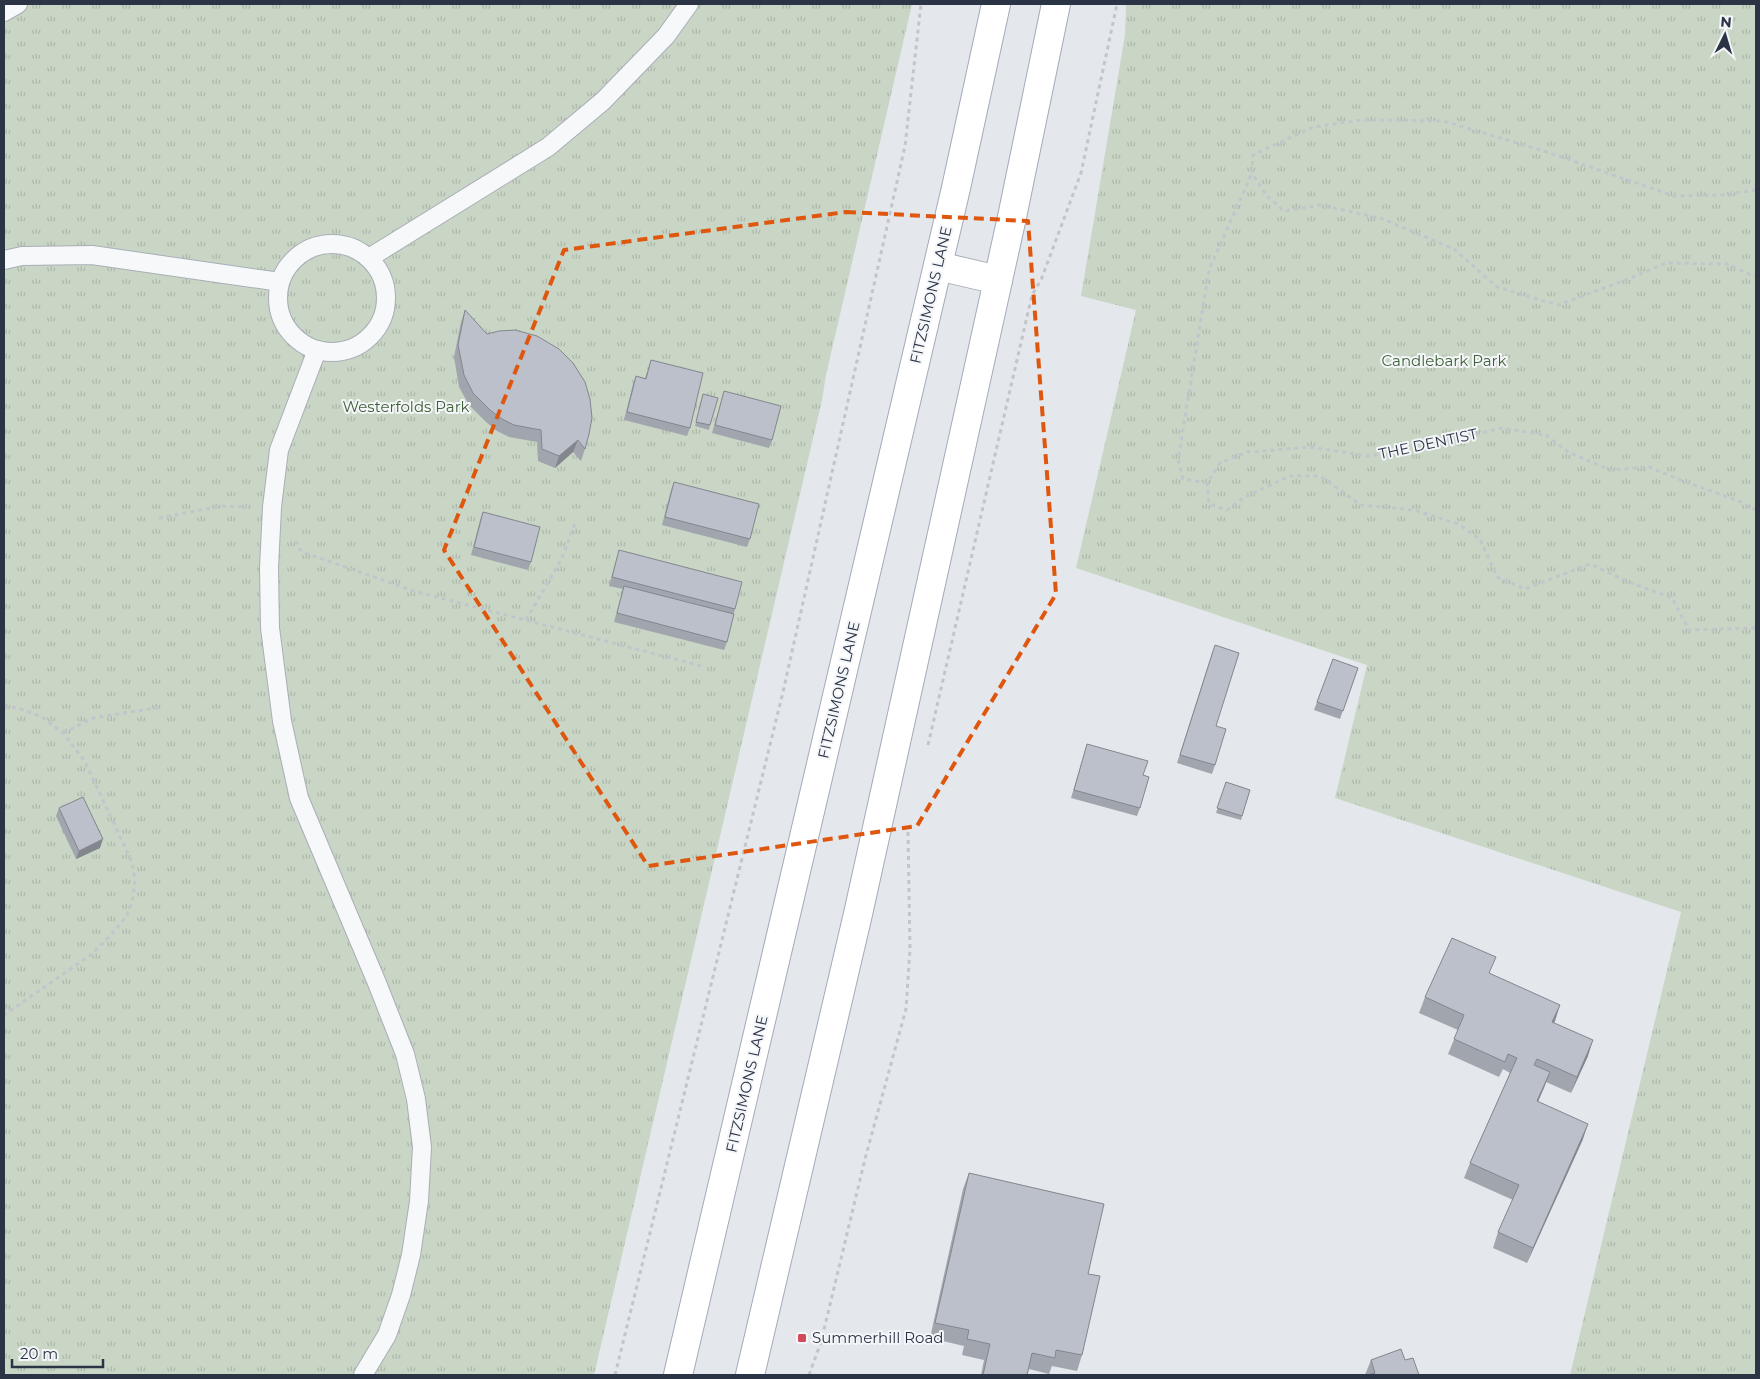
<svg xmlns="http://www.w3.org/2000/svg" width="1760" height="1379" font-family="Montserrat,sans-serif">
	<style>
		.park { fill: url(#park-tufts) }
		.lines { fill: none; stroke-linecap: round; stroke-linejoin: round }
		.lane-casing { stroke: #a9aeb7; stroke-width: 20 }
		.primary-casing { stroke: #a3abb8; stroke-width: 30 }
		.path { stroke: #c2c5cb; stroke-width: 3; stroke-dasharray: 4 4; stroke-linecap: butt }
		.lane { stroke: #f7f8fa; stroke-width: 18 }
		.primary { stroke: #fff; stroke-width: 28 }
		.wall { fill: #a1a5ae }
		.shaded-wall { fill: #83868d }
		.building { fill: #bbc0ca; stroke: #83868d }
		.marked { fill: none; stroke: #df570f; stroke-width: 4; stroke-dasharray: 10 6; stroke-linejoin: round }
		.poi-dot { fill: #d1495b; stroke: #f4f6f9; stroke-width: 2 }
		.labels { text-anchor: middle; stroke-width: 4; stroke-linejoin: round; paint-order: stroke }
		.street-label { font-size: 15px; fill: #2b3445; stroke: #f4f6f9 }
		.park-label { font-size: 15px; fill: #3f6138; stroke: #f4f6f9 }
		.poi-label { font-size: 15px; fill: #2b3445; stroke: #f4f6f9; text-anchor: start }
	</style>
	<defs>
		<pattern id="park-tufts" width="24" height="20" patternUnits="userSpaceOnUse" patternTransform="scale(1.25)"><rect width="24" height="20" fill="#c9d6c5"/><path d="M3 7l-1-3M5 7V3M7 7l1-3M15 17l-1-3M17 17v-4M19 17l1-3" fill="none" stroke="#adb8ab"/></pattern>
	</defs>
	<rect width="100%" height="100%" fill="#e4e7ec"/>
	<g class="park">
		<path d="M4 4H912L826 375 822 400 594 1375H4Z"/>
		<path d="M1126 4H1756V1375H1570L1681 912 1335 798 1367 665 1076 568 1136 310 1081 296 1125 35Z"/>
	</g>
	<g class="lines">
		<g class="lane-casing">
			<g id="lane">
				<path d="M4 12 18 4"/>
				<circle cx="332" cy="298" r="54"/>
				<path d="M369 258 548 147 603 101 666 36 689 4"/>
				<path d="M4 260 22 256 92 255 280 282"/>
				<path d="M317 350 279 450 272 507 269 568 270 628 282 721 299 798 377 983 405 1054 416 1099 422 1147 419 1201 411 1255 401 1295 387 1335 363 1375"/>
			</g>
		</g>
		<g class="primary-casing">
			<g id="primary">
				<path d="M938 266 998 280"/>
				<path d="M678 1375 956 188 996 4"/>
				<path d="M750 1375 858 914 1012 217 1056 4"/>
			</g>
		</g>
		<g class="path">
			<path d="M1756 190 1722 195 1674 196 1541 150 1443 121 1362 120 1313 127 1253 155 1252 173 1267 196 1284 211 1321 205 1383 219 1454 249 1497 287 1558 305 1631 278 1666 263 1727 264 1756 277"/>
			<path d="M1207 483 1183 479 1178 460 1209 270 1252 173"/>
			<path d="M1756 510 1739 501 1683 481 1649 467 1610 470 1568 452 1546 435 1501 428 1429 446 1368 456 1310 447 1247 452 1220 463 1207 483 1209 504 1227 510 1245 497 1290 476H1320L1361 505 1414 510 1458 524 1480 539 1497 577 1525 589 1590 564 1631 583 1672 598 1689 630 1756 628"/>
			<path d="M159 518 221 506 247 507"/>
			<path d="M296 541 298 548 305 553 414 591 705 667"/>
			<path d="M526 620 557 567 564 553 575 523"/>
			<path d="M4 706 18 708 42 717 63 733 84 760 132 862 135 882 132 902 126 917 110 936 92 954 4 1015"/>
			<path d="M63 733 93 718 162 707"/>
			<path d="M928 745 1032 295 1041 280 1081 173 1117 4"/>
			<path d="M615 1375 783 692 905 146 921 4"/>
			<path d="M809 1375 821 1342 865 1159 906 1009 910 949 908 832"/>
		</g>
		<use href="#lane" class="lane"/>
		<use href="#primary" class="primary"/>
	</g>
	<g class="wall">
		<path d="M465 310 585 449 581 461 573 452 555 468 538 461 537 442 509 437 497 431 486 422 469 405 459 387 454 357 461 322Z"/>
		<path d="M651 360 690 428 687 436 624 420 633 384 636 376 645 378Z"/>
		<path d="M724 391 772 440 769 448 712 433Z"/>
		<path d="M703 394 710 425 709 430 695 426Z"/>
		<path d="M674 482 750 539 747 547 662 525 671 490Z"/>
		<path d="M483 512 531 562 528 570 471 555 480 520Z"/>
		<path d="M619 550 735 609 727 642 724 650 614 622 623 589 609 586Z"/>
		<path d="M1212 653 1216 726 1215 765 1212 774 1177 763Z"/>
		<path d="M1333 659 1358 668 1340 719 1314 710Z"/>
		<path d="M1087 744 1143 775 1140 808 1137 816 1071 798Z"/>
		<path d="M1226 782 1250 790 1241 820 1216 813Z"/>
		<path d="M59 808 100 848 76 859 56 816Z"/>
		<path d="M1490 973 1554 1023 1588 1056 1571 1093 1546 1082 1538 1102 1583 1139 1527 1263 1493 1248 1498 1232 1513 1200 1464 1178 1470 1163 1510 1073 1503 1069 1499 1077 1448 1054 1458 1030 1419 1013 1425 997Z"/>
		<path d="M969 1173 1088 1274 1082 1355 1077 1371 1052 1366 1049 1374 1029 1369 1027 1375H981L984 1360 962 1355 964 1346 930 1338 963 1189Z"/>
		<path d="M1371 1360H1405L1419 1375H1365Z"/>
	</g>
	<g class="shaded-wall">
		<path d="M578 440 573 452 555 468 559 456Z"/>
		<path d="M103 839 100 848 76 859 79 851Z"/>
		<path d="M1560 1005 1555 1021 1547 1038 1552 1022Z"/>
		<path d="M1593 1040 1588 1056 1571 1093 1577 1077Z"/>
		<path d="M1550 1072 1544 1088 1531 1117 1537 1101Z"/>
		<path d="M1588 1124 1583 1139 1527 1263 1533 1248Z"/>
	</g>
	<g class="building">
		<path d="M465 310 487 334 499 331 515 330 537 336 559 349 573 363 585 382 590 399 592 418 589 434 585 449 578 440 559 456 542 449 541 430 514 425 502 419 490 410 473 393 464 375 458 345Z"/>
		<path d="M651 360 703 373 690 428 627 412 636 376 646 379Z"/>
		<path d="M724 391 781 406 772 440 715 425Z"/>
		<path d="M703 394 718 398 710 425 696 422Z"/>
		<path d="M674 482 759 504 750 539 665 517Z"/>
		<path d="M483 512 540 527 531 562 474 547Z"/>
		<path d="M619 550 742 582 735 609 612 577Z"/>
		<path d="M624 586 734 614 727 642 617 613Z"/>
		<path d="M1215 645 1239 653 1216 726 1226 729 1215 765 1180 755Z"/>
		<path d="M1333 659 1358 668 1343 711 1317 702Z"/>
		<path d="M1087 744 1148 761 1143 775 1149 777 1140 808 1074 790Z"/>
		<path d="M1226 782 1250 790 1242 816 1217 808Z"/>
		<path d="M83 797 103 839 79 851 59 808Z"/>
		<path d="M1452 938 1496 957 1489 973 1560 1005 1552 1022 1593 1040 1577 1077 1537 1059 1534 1065 1550 1072 1537 1101 1588 1124 1533 1248 1498 1232 1519 1185 1470 1163 1517 1058 1508 1054 1505 1062 1454 1039 1464 1015 1425 997Z"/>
		<path d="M969 1173 1104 1204 1088 1274 1100 1276 1082 1355 1056 1350 1055 1358 1032 1353 1027 1375H983L990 1344 967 1339 969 1330 935 1323Z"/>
		<path d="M1401 1349 1405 1360 1413 1358 1419 1375H1368L1375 1373 1371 1360Z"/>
	</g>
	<path class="marked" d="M846 212 1028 221 1056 594 917 826 648 866 444 550 564 250Z"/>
	<rect class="poi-dot" x="797" y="1333" width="10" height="10" rx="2.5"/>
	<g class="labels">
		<g class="street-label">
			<text transform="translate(931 295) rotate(-77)" y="5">FITZSIMONS LANE</text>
			<text transform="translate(1428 444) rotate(-12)" y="5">THE DENTIST</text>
			<text transform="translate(839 690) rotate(-77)" y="5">FITZSIMONS LANE</text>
			<text transform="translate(747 1084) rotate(-77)" y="5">FITZSIMONS LANE</text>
		</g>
		<g class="park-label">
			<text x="1444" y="366">Candlebark Park</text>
			<text x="406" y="412">Westerfolds Park</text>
		</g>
		<g class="poi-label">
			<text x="812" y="1343">Summerhill Road</text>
		</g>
	</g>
	<rect width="1760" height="1379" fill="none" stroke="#2b3445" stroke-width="10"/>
	<g transform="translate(1725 35) rotate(5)" stroke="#f4f6f9" stroke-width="4" paint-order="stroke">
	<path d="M0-4L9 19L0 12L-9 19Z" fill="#2b3445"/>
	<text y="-8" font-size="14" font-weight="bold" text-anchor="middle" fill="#2b3445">N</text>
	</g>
	<path d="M12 1359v8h91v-8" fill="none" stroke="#2b3445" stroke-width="2.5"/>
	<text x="20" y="1359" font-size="15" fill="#2b3445" stroke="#f4f6f9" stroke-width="4" paint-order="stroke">20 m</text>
</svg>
